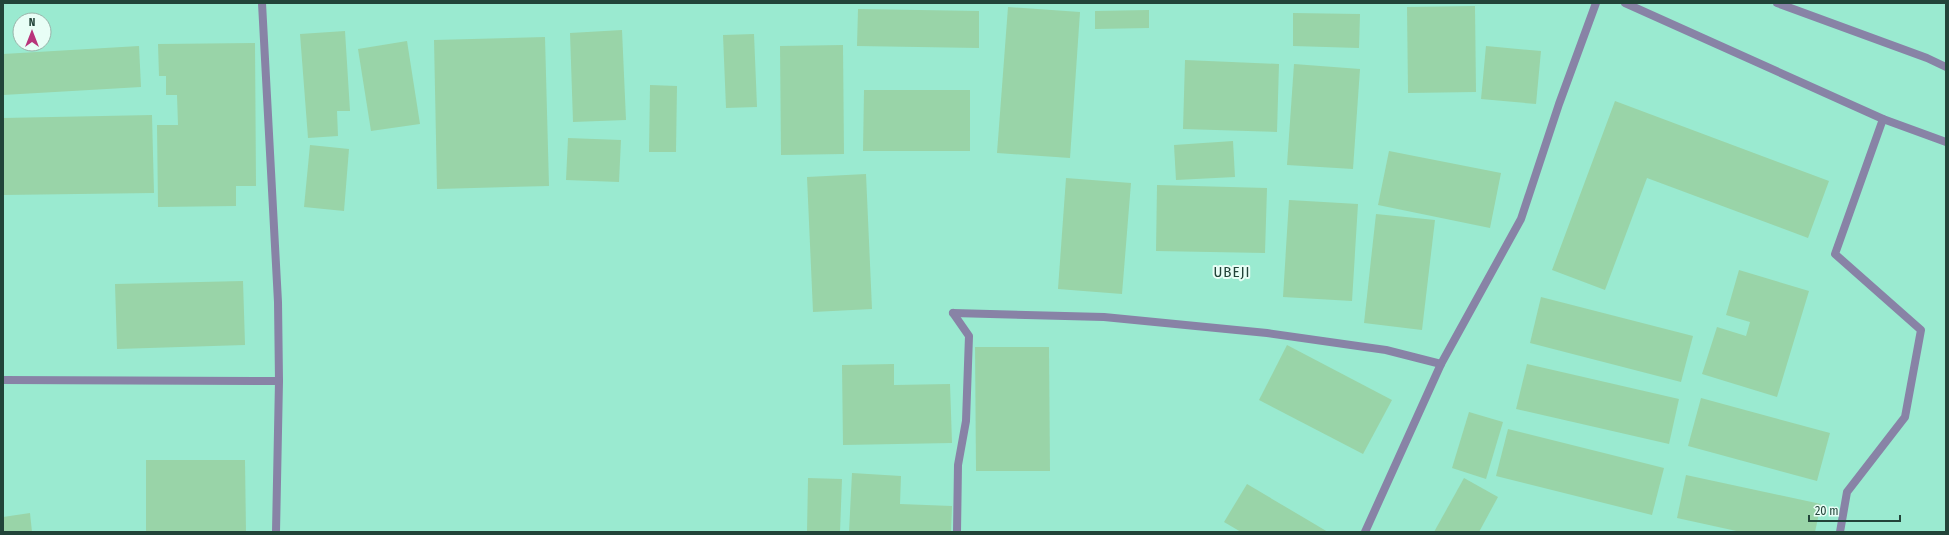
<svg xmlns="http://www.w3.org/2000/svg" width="1949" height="535" font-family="'Fira Sans Condensed',sans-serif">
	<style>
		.building { fill: #99d4a8 }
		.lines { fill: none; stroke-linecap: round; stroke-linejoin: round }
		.service { stroke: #8883a6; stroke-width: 8 }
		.minor { stroke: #8883a6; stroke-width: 8 }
		.tertiary { stroke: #8883a6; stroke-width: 8 }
		.labels { text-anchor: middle; stroke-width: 4; stroke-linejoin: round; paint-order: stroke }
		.quarter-label { font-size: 15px; letter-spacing: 1px; fill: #224439; stroke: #e8fef6 }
	</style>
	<rect width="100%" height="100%" fill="#9aead0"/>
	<g class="building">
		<path d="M1475 6 1476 92 1408 93 1407 7Z"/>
		<path d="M1008 7 1080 12 1070 158 997 153Z"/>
		<path d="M858 9 979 11V48L857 46Z"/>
		<path d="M1149 10V28L1095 29V11Z"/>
		<path d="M1293 13 1360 14 1359 48 1293 46Z"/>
		<path d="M622 30 626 120 573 122 570 33Z"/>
		<path d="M345 31 350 111H337L338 136 308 138 300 34Z"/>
		<path d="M754 34 757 107 726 108 723 35Z"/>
		<path d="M545 37 549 186 437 189 434 40Z"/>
		<path d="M407 41 420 124 371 131 358 49Z"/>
		<path d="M255 43 256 186H236V206L158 207 157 125H178L177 95H166V76H159L158 44Z"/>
		<path d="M843 45 844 154 781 155 780 46Z"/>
		<path d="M139 46 141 87 3 95V54Z"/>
		<path d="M1486 46 1541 51 1536 104 1481 99Z"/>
		<path d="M1185 60 1279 64 1277 132 1183 129Z"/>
		<path d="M1294 64 1360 69 1353 169 1287 165Z"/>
		<path d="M650 85 677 86 676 152H649Z"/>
		<path d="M864 90H970V151H863Z"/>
		<path d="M1615 101 1829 181 1808 238 1647 178 1605 290 1552 270Z"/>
		<path d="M152 115 154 193 3 195V118Z"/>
		<path d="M568 138 621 140 619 182 566 180Z"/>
		<path d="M1233 141 1235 177 1176 180 1174 145Z"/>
		<path d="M310 145 349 149 344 211 304 207Z"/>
		<path d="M1389 151 1501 173 1490 228 1378 205Z"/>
		<path d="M866 174 872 309 813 312 807 177Z"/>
		<path d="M1066 178 1131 183 1122 294 1058 289Z"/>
		<path d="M1157 185 1267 188 1265 253 1156 251Z"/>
		<path d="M1289 200 1358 204 1352 301 1283 297Z"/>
		<path d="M1376 214 1435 220 1422 330 1364 323Z"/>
		<path d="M1739 270 1809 291 1777 397 1702 374 1717 327 1746 336 1750 322 1726 315Z"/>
		<path d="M243 281 245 345 117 349 115 284Z"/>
		<path d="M1541 297 1693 336 1681 382 1530 343Z"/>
		<path d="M1287 345 1392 400 1363 454 1259 400Z"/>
		<path d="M975 347H1049L1050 471H976Z"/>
		<path d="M894 364V385L950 384 952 443 843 445 842 365Z"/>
		<path d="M1527 364 1679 399 1669 444 1516 409Z"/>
		<path d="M1701 398 1830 433 1817 481 1688 446Z"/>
		<path d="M1469 412 1503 422 1486 479 1452 468Z"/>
		<path d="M1508 429 1664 468 1652 515 1496 476Z"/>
		<path d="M146 460H245L246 532H146Z"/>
		<path d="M852 473 901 476 900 504 952 506 951 532H849Z"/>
		<path d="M1686 475 1821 504 1815 532H1741L1677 518Z"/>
		<path d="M808 478 842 479 840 532H807Z"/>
		<path d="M1464 478 1498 497 1479 532H1434Z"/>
		<path d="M1247 484 1328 532H1241L1224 522Z"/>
		<path d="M30 513 32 532H3V517Z"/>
	</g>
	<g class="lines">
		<g class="service">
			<path d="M1625 3 1883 119 1946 142"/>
			<path d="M1840 532 1847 492 1905 417 1921 330 1835 254 1883 119"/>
		</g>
		<g class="minor">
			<path d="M262 3 278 302 279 381 276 532"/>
			<path d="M953 313 1104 317 1267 333 1386 350 1441 364"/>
			<path d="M953 313 969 336 966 421 958 465 957 532"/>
			<path d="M3 380 279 381"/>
			<path d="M1365 532 1441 364 1521 219 1559 104 1596 3"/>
		</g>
		<path class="tertiary" d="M1777 3 1927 58 1946 67"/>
	</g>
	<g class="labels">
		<g class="quarter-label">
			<text x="1232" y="277">UBEJI</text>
		</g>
	</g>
	<rect width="1949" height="535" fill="none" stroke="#224439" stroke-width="8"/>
	<g transform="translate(32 32)"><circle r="19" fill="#e8fef6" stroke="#99b4aa"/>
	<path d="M0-3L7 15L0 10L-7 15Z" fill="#b8347b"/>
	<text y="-6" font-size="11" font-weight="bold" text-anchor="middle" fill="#224439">N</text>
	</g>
	<path d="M1809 515v6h91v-6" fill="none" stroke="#224439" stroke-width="2"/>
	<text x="1815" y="515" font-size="12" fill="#224439" stroke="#e8fef6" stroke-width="3" paint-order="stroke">20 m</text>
</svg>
